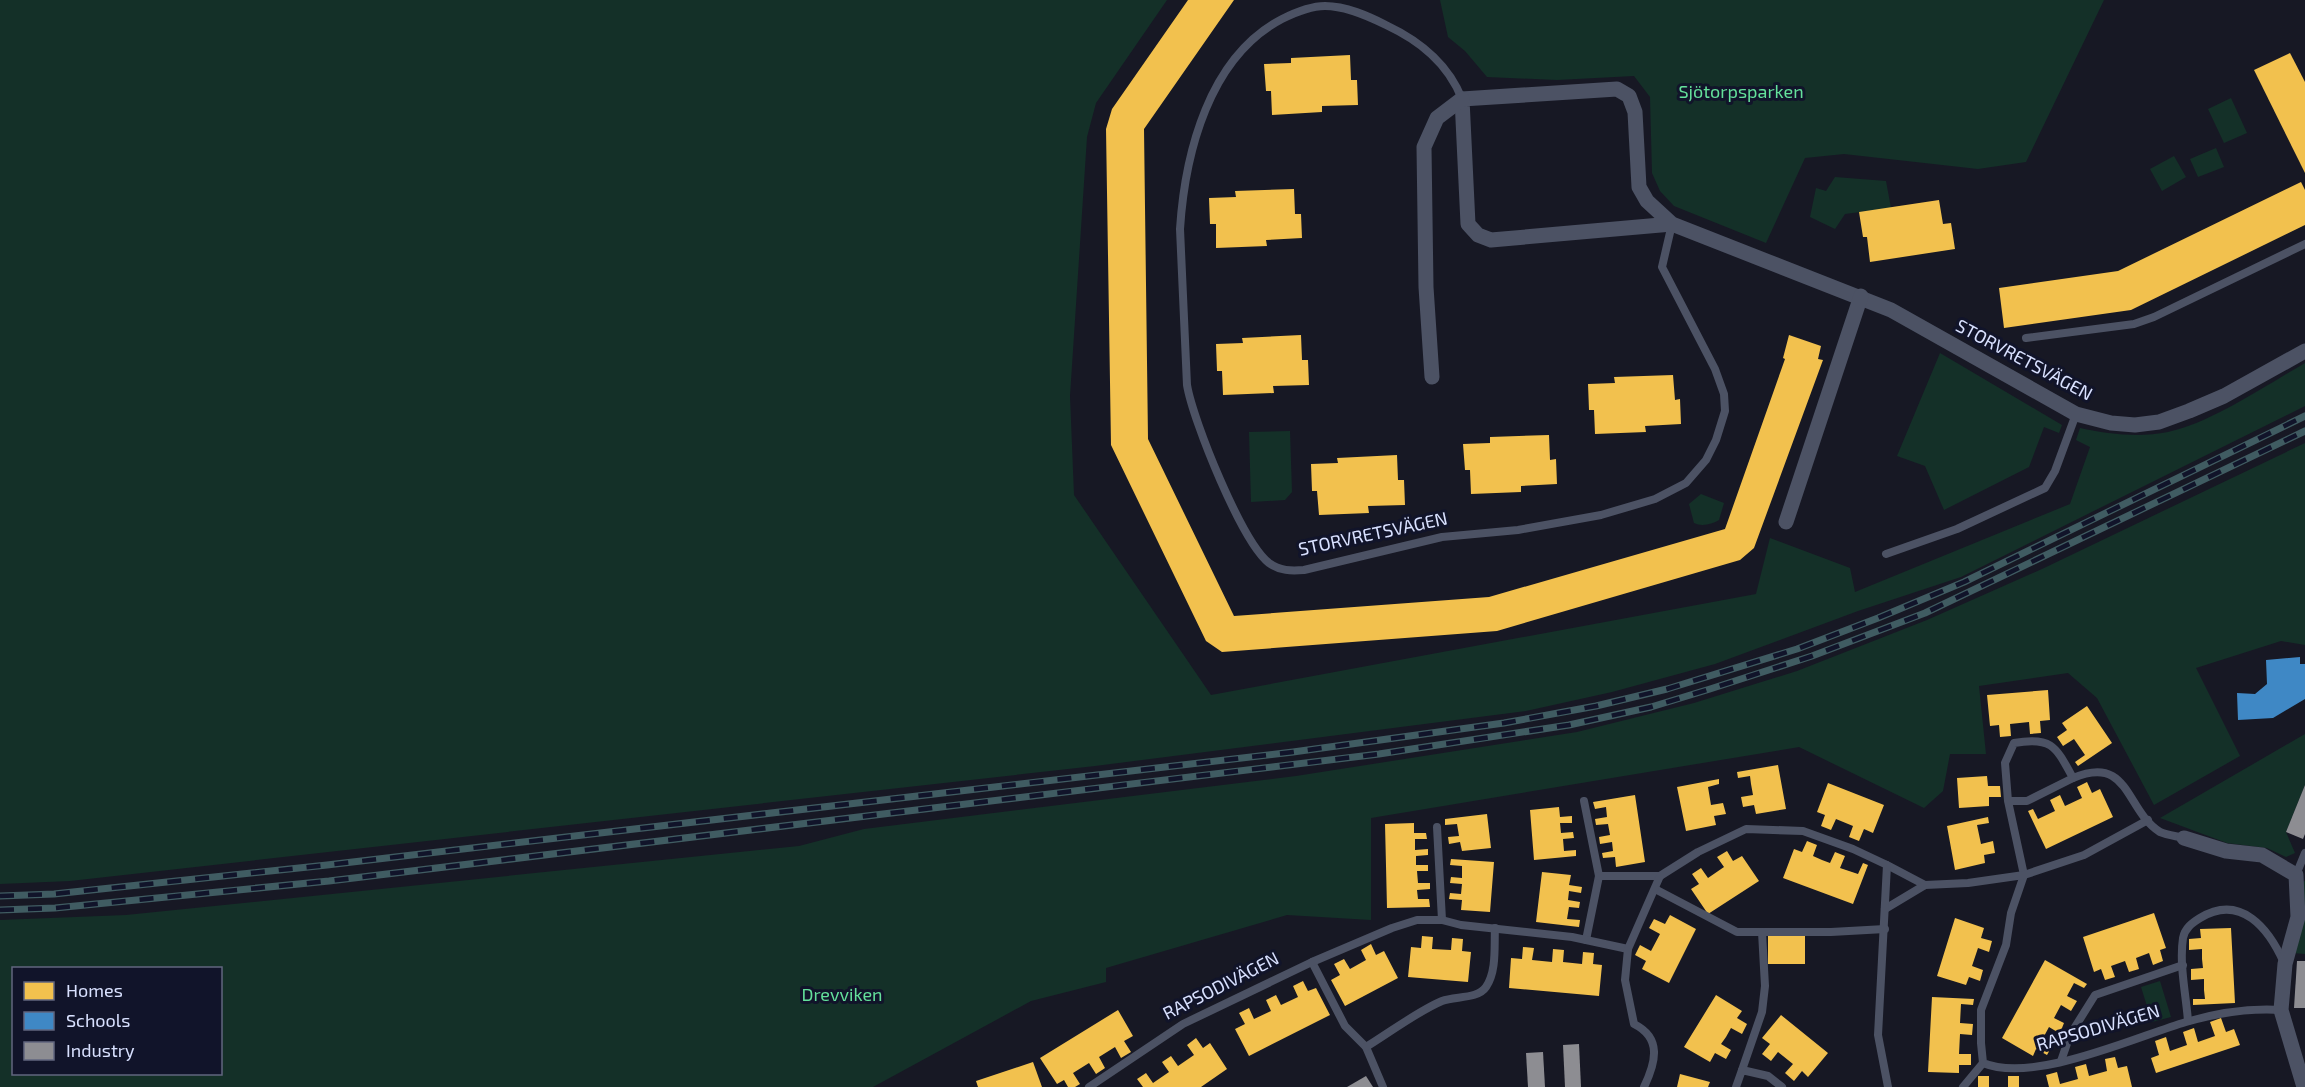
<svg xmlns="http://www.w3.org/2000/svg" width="2305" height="1087" font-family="'Exo 2',sans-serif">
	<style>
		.green { fill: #143028; fill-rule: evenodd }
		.homes { fill: #f2c14e }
		.schools { fill: #3f88c5 }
		.industry { fill: #8d8d92 }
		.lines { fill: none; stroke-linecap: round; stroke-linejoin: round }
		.lane { stroke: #4c5264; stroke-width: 8 }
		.street { stroke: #4c5264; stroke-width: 15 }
		.rail-casing { stroke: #405c62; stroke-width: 7 }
		.rail { stroke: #11142a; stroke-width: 4.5; stroke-dasharray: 14; stroke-linecap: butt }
		.labels { text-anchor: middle; stroke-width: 6; stroke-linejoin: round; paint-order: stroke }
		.park-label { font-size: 18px; fill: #64e09b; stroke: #11142a }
		.street-label { font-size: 18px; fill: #d9e1ff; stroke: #11142a }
	</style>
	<rect width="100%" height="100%" fill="#171824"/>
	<g class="green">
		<path d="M0 0H1167L1096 103 1087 137 1070 396 1074 495 1211 695 1756 594 1770 538 1850 568 1855 592 2070 504 2090 447 2076 440 2080 428C2108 434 2139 438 2168 432 2209 424 2267 385 2305 363V406L1961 577 1858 611 1715 664 1612 692 1526 711 1095 766 70 881 0 884Z"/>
		<path d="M1440 0H2104L2026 162 1978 169 1844 154 1805 158 1766 243 1674 206 1660 191 1652 173 1650 97 1634 76 1557 80 1487 77 1465 51 1448 37Z"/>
		<path d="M2231 98 2247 133 2224 143 2208 109Z"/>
		<path d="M2216 148 2224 167 2198 177 2190 159Z"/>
		<path d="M2174 156 2186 177 2162 191 2150 169Z"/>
		<path d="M1835 177 1886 181 1891 208 1845 214 1835 229 1810 217 1816 188 1826 191Z"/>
		<path d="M1940 353 2062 425 2059 433 2044 427 2029 467 1944 510 1925 466 1897 456Z"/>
		<path d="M1290 431 1292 492 1285 500 1251 502 1249 432Z"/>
		<path d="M2305 443V645L2281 641 2196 668 2240 756 2154 805 2097 698 2068 673 1979 686 1986 754H1950L1943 791 1924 808 1799 747 1371 818V920L1287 915 1106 968V982L1031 1001 873 1087H0V920L126 915 799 846 864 829 1296 776 1577 732 1694 703 1797 671 1927 620 2042 569ZM14 968H220V1074H14Z"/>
		<path d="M1701 494 1724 503 1719 520C1712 524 1702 527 1694 523L1689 504Z"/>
		<path d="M2305 734V785L2286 832 2295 853 2286 857 2267 848 2227 843 2160 818Z"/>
		<path d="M2305 881V954L2293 953 2302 882Z"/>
		<path d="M2160 981 2171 1017 2152 1022 2141 987Z"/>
	</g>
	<g class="homes">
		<path d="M1188 0H1234L1144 129 1148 439 1234 616 1489 597 1725 529 1785 359 1783 358 1789 335 1821 346 1818 359 1823 360 1754 548 1740 560 1497 631 1222 652 1206 641 1111 445 1106 129 1112 109Z"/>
		<path d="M2290 53 2305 82V173L2254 70Z"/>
		<path d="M1350 55 1351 80H1357L1358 105 1322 106V112L1272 115 1271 91H1266L1264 64 1291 63V58Z"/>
		<path d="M2301 182 2305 190V225L2131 310 2004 328 1999 288 2118 271Z"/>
		<path d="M1294 189 1295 214H1301L1302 238 1266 240 1267 246 1216 248V224H1210L1209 198 1236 197 1235 191Z"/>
		<path d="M1939 200 1943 224 1951 223 1955 249 1870 262 1867 237H1863L1859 212Z"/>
		<path d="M1301 335 1302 360H1308L1309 385 1273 386 1274 393 1223 395 1222 371H1217L1216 344 1243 343 1242 338Z"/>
		<path d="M1673 375 1675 400 1680 399 1681 424 1645 426 1646 432 1595 434 1594 410H1589L1588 384 1615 383 1614 377Z"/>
		<path d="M1549 435 1550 460 1556 459 1557 484 1521 486V492L1471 494 1470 470H1465L1463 444 1490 443V437Z"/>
		<path d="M1397 455 1398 480H1404L1405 505 1368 506 1369 513 1319 515 1317 491H1312L1311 464 1338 463 1337 458Z"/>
		<path d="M2048 690 2050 720 2040 721 2041 733 2030 734 2029 722 2010 724 2011 736 2000 737 1999 725 1990 726 1987 695Z"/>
		<path d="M2087 706 2112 743 2078 766 2075 762 2085 755 2074 739 2063 746 2057 737 2067 730 2062 723Z"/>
		<path d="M1778 765 1786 809 1756 814 1754 805 1743 807 1741 797 1753 795 1751 784 1750 776 1738 778 1737 772Z"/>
		<path d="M1987 776 1988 786H2000L2001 797H1989V806L1959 808 1957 778Z"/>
		<path d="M1719 779V784L1708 787 1711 805 1723 803 1726 814 1714 816 1716 825 1686 831 1677 787Z"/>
		<path d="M2087 782 2092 793 2100 789 2113 817 2046 849 2028 811 2033 809 2038 819 2055 811 2050 800 2060 795 2065 806 2082 798 2077 787Z"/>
		<path d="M1828 783 1884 805 1873 833 1864 829 1859 841 1849 837 1853 826 1836 819 1831 830 1821 826 1825 815 1817 812Z"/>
		<path d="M1635 795 1645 862 1616 867 1615 857 1603 858 1602 853 1613 851 1612 842 1600 844 1599 837 1610 835 1608 824 1596 825 1595 819 1607 817 1606 807 1595 809 1593 802Z"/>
		<path d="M1559 807 1560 817 1572 816V823H1560L1561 833 1573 832 1574 838 1563 839 1564 851 1576 850V856L1534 860 1530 810Z"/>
		<path d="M1487 814 1491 848 1462 851 1460 842 1449 844 1448 837 1459 836 1457 824 1445 825V819Z"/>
		<path d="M1988 817 1989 823 1977 825 1981 844 1993 841 1995 853 1984 855 1985 863 1955 870 1947 826Z"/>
		<path d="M1414 823V833H1426L1427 839H1415V850L1428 849V855L1416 856V865H1428V871H1417L1418 883H1430V889L1417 890 1418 899H1429L1430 907 1387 908 1385 824Z"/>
		<path d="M1807 841 1817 845 1813 856 1822 860 1830 863 1835 852 1845 856 1840 868 1858 874 1863 863 1868 865 1853 904 1783 878 1794 849 1802 852Z"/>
		<path d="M1727 851 1733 861 1742 856 1759 881 1708 914 1691 889 1699 884 1692 874 1701 868 1708 878 1724 867 1717 857Z"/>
		<path d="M1451 859 1494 862 1490 912 1461 910 1462 900 1449 899 1450 893 1461 894 1462 884 1450 883 1451 877 1462 878V866L1450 865Z"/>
		<path d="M1542 872 1571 875 1569 885 1582 887 1581 893 1569 891 1568 900 1580 902 1579 908 1569 907 1567 919 1580 920 1579 927 1536 922Z"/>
		<path d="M2154 913 2166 948 2160 950 2163 961 2153 965 2149 953 2136 958 2139 969 2129 972 2125 961 2111 966 2115 977 2105 980 2101 969 2094 972 2083 937Z"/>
		<path d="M1670 915 1696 929 1669 983 1642 969 1646 961 1635 955 1640 945 1651 951 1660 934 1649 928 1654 919 1665 924Z"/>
		<path d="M1955 918 1984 928 1981 938 1992 941 1989 952 1978 948 1972 966 1983 970 1980 981 1969 977 1966 985 1937 976Z"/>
		<path d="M2231 928 2235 1003 2193 1005V999H2205L2204 990V979L2191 980V969L2203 968 2202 959V949L2189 950V939L2201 938 2200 929Z"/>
		<path d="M1805 935V964H1768V936Z"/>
		<path d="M1422 936 1433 937 1432 949 1451 950 1452 938 1463 939 1462 951 1471 952 1468 982 1408 977 1411 947 1421 948Z"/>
		<path d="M1371 944 1376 955 1384 951 1398 978 1345 1006 1331 980 1340 975 1334 964 1344 959 1350 969 1366 960 1361 950Z"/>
		<path d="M1523 947 1534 948 1532 960 1552 962 1553 949 1564 950 1563 962 1582 964 1583 952 1594 953 1593 964 1602 965 1599 996 1509 988 1511 958 1522 959Z"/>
		<path d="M2045 960 2087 984 2084 988 2074 983 2067 996 2077 1001 2071 1011 2061 1005 2054 1018 2064 1023 2062 1028 2059 1033 2049 1027 2042 1040 2052 1046 2047 1055 2036 1049 2033 1056 2002 1038Z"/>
		<path d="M1303 981 1308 991 1316 988 1330 1015 1249 1056 1235 1029 1245 1024 1239 1013 1249 1008 1254 1019 1271 1011 1266 1000 1276 995 1281 1005 1298 997 1293 986Z"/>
		<path d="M1716 995 1742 1011 1737 1018 1747 1024 1742 1034 1731 1028 1726 1037 1721 1044 1731 1050 1726 1059 1715 1053 1710 1062 1684 1047Z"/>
		<path d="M1932 997 1974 999 1973 1005 1961 1004 1960 1023 1973 1024 1972 1035 1960 1034 1959 1054H1971V1065H1959V1073L1928 1072Z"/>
		<path d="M1118 1010 1133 1036 1124 1041 1131 1052 1121 1058 1115 1047 1099 1057 1105 1068 1096 1074 1089 1063 1073 1073 1080 1084 1075 1087H1068L1064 1080 1057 1084 1040 1058Z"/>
		<path d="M1781 1015 1828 1053 1808 1077 1802 1071 1794 1081 1785 1073 1793 1064 1778 1052 1771 1061 1762 1054 1770 1044 1762 1038Z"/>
		<path d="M2221 1018 2226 1032 2234 1029 2240 1045 2156 1073 2151 1058 2159 1055 2155 1041 2166 1037 2170 1051 2187 1045 2183 1032 2194 1028 2198 1042 2215 1036 2210 1022Z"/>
		<path d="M1196 1038 1203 1048 1210 1043 1227 1069 1201 1087H1143L1137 1079 1146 1073 1153 1083 1169 1072 1162 1062 1171 1056 1178 1066 1194 1055 1187 1045Z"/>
		<path d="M2115 1057 2118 1068 2127 1066 2132 1087H2049L2046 1075 2057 1072 2060 1084 2078 1079 2075 1067 2086 1064 2089 1076 2107 1071 2105 1059Z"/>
		<path d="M1033 1062 1042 1087H978L976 1081Z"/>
		<path d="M1680 1074 1710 1082 1708 1087H1677Z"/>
		<rect x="1978" y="1076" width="11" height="11"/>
		<rect x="2008" y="1076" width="11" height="11"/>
	</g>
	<path class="schools" d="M2300 657V664H2305V699L2273 718 2238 720 2237 693 2255 694 2267 684 2266 660Z"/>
	<g class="industry">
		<path d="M2305 785V834L2303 839 2286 832Z"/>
		<path d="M2297 961H2305V1008H2294Z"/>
		<path d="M1579 1044 1581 1087H1565L1563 1045Z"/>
		<path d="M1543 1052 1545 1087H1528L1526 1053Z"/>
		<path d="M1366 1076 1373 1087H1347Z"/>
	</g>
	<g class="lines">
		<g class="lane">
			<path d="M1462 99C1448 63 1420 41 1386 25 1368 16 1346 6 1325 6 1311 6 1294 13 1282 19 1209 57 1185 153 1180 229L1187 385C1193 421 1242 542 1269 563 1280 571 1291 571 1304 570L1442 537 1518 530 1601 515 1655 499 1686 483 1706 460 1716 440 1725 411 1724 394 1715 369 1662 267 1672 224"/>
			<path d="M2026 338 2134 324 2154 317 2305 244"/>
			<path d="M1886 554 1957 529 2045 488 2055 471 2076 414"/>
			<path d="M2073 778C2130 754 2125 810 2160 832 2167 835 2176 836 2184 838"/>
			<path d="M1584 801 1599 876 1586 940"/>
			<path d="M2008 801H2027L2073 778C2056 747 2052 736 2014 743L2005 763 2008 801 2024 875 2011 913 2006 945 1981 1010V1043L1983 1063C2034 1084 2135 1037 2186 1022 2217 1013 2249 1008 2281 1010"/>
			<path d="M1437 827 1442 920"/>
			<path d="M1887 865 1925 885"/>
			<path d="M2296 875 2305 853"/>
			<path d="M1599 876H1660"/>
			<path d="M1655 889 1737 932H1831L1885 929"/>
			<path d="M1885 909 1925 885 1968 883 2024 875 2084 855 2148 820"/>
			<path d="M1312 962 1345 1026 1366 1047 1383 1087"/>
			<path d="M2188 1021C2186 995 2179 964 2183 938 2185 928 2192 923 2200 918 2241 893 2269 929 2284 963"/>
			<path d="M1366 1047C1389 1033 1418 1011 1442 1001 1455 996 1478 999 1486 987 1497 971 1494 946 1495 928"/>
			<path d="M2061 1061 2070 1035 2095 995 2183 965"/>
			<path d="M1742 1070 1762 1012 1765 986 1762 932"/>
			<path d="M1089 1087 1183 1024 1312 962 1392 928 1417 920H1442L1461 925 1572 937 1628 949"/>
			<path d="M1644 1087C1656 1062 1662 1038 1634 1024L1625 980 1628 949 1660 876 1698 852 1746 829 1803 831 1853 849 1887 865 1878 1035 1888 1087"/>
			<path d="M1736 1087 1742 1070 1768 1076 1782 1087"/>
			<path d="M1963 1087 1983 1063"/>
		</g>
		<g class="street">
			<path d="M1672 224 1491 240 1478 235 1468 224 1462 99 1617 89 1629 96 1635 112 1639 187 1647 201 1672 224 1891 310 2076 414 2111 423 2135 425 2159 422 2189 411 2224 396 2305 351"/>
			<path d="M1432 377 1426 287 1424 147 1437 118 1462 99"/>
			<path d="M1786 522 1861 296"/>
			<path d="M2184 838 2226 851 2262 855 2296 875 2298 917 2285 964 2281 1010 2304 1087"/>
		</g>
		<g class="rail-casing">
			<g id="rail">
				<path d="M0 896 54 894 327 865 1293 752 1504 723 1596 706 1667 689 1797 649 1878 618 1964 582 2305 416"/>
				<path d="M0 910 55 908 329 881 1379 754 1569 725 1651 707 1710 689 1812 656 1925 613 2305 431"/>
			</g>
		</g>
		<use href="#rail" class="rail"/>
	</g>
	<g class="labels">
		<g class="park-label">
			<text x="1741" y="98">Sjötorpsparken</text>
			<text x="842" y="1001">Drevviken</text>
		</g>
		<g class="street-label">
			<text transform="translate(2024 360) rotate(28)" y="6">STORVRETSVÄGEN</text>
			<text transform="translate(1373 534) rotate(-12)" y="6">STORVRETSVÄGEN</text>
			<text transform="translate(1221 986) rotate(-27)" y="6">RAPSODIVÄGEN</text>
			<text transform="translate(2098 1028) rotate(-16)" y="6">RAPSODIVÄGEN</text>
		</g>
	</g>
	<rect x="12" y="967" width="210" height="108" fill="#11142a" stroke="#61667f" stroke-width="1.5"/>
	<rect x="24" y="982" width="30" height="18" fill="#f2c14e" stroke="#61667f" stroke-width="1.5"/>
	<text x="66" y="997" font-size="18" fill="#d9e1ff">Homes</text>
	<rect x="24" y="1012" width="30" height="18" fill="#3f88c5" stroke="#61667f" stroke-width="1.5"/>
	<text x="66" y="1027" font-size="18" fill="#d9e1ff">Schools</text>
	<rect x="24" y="1042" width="30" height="18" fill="#8d8d92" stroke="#61667f" stroke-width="1.5"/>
	<text x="66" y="1057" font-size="18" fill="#d9e1ff">Industry</text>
</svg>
